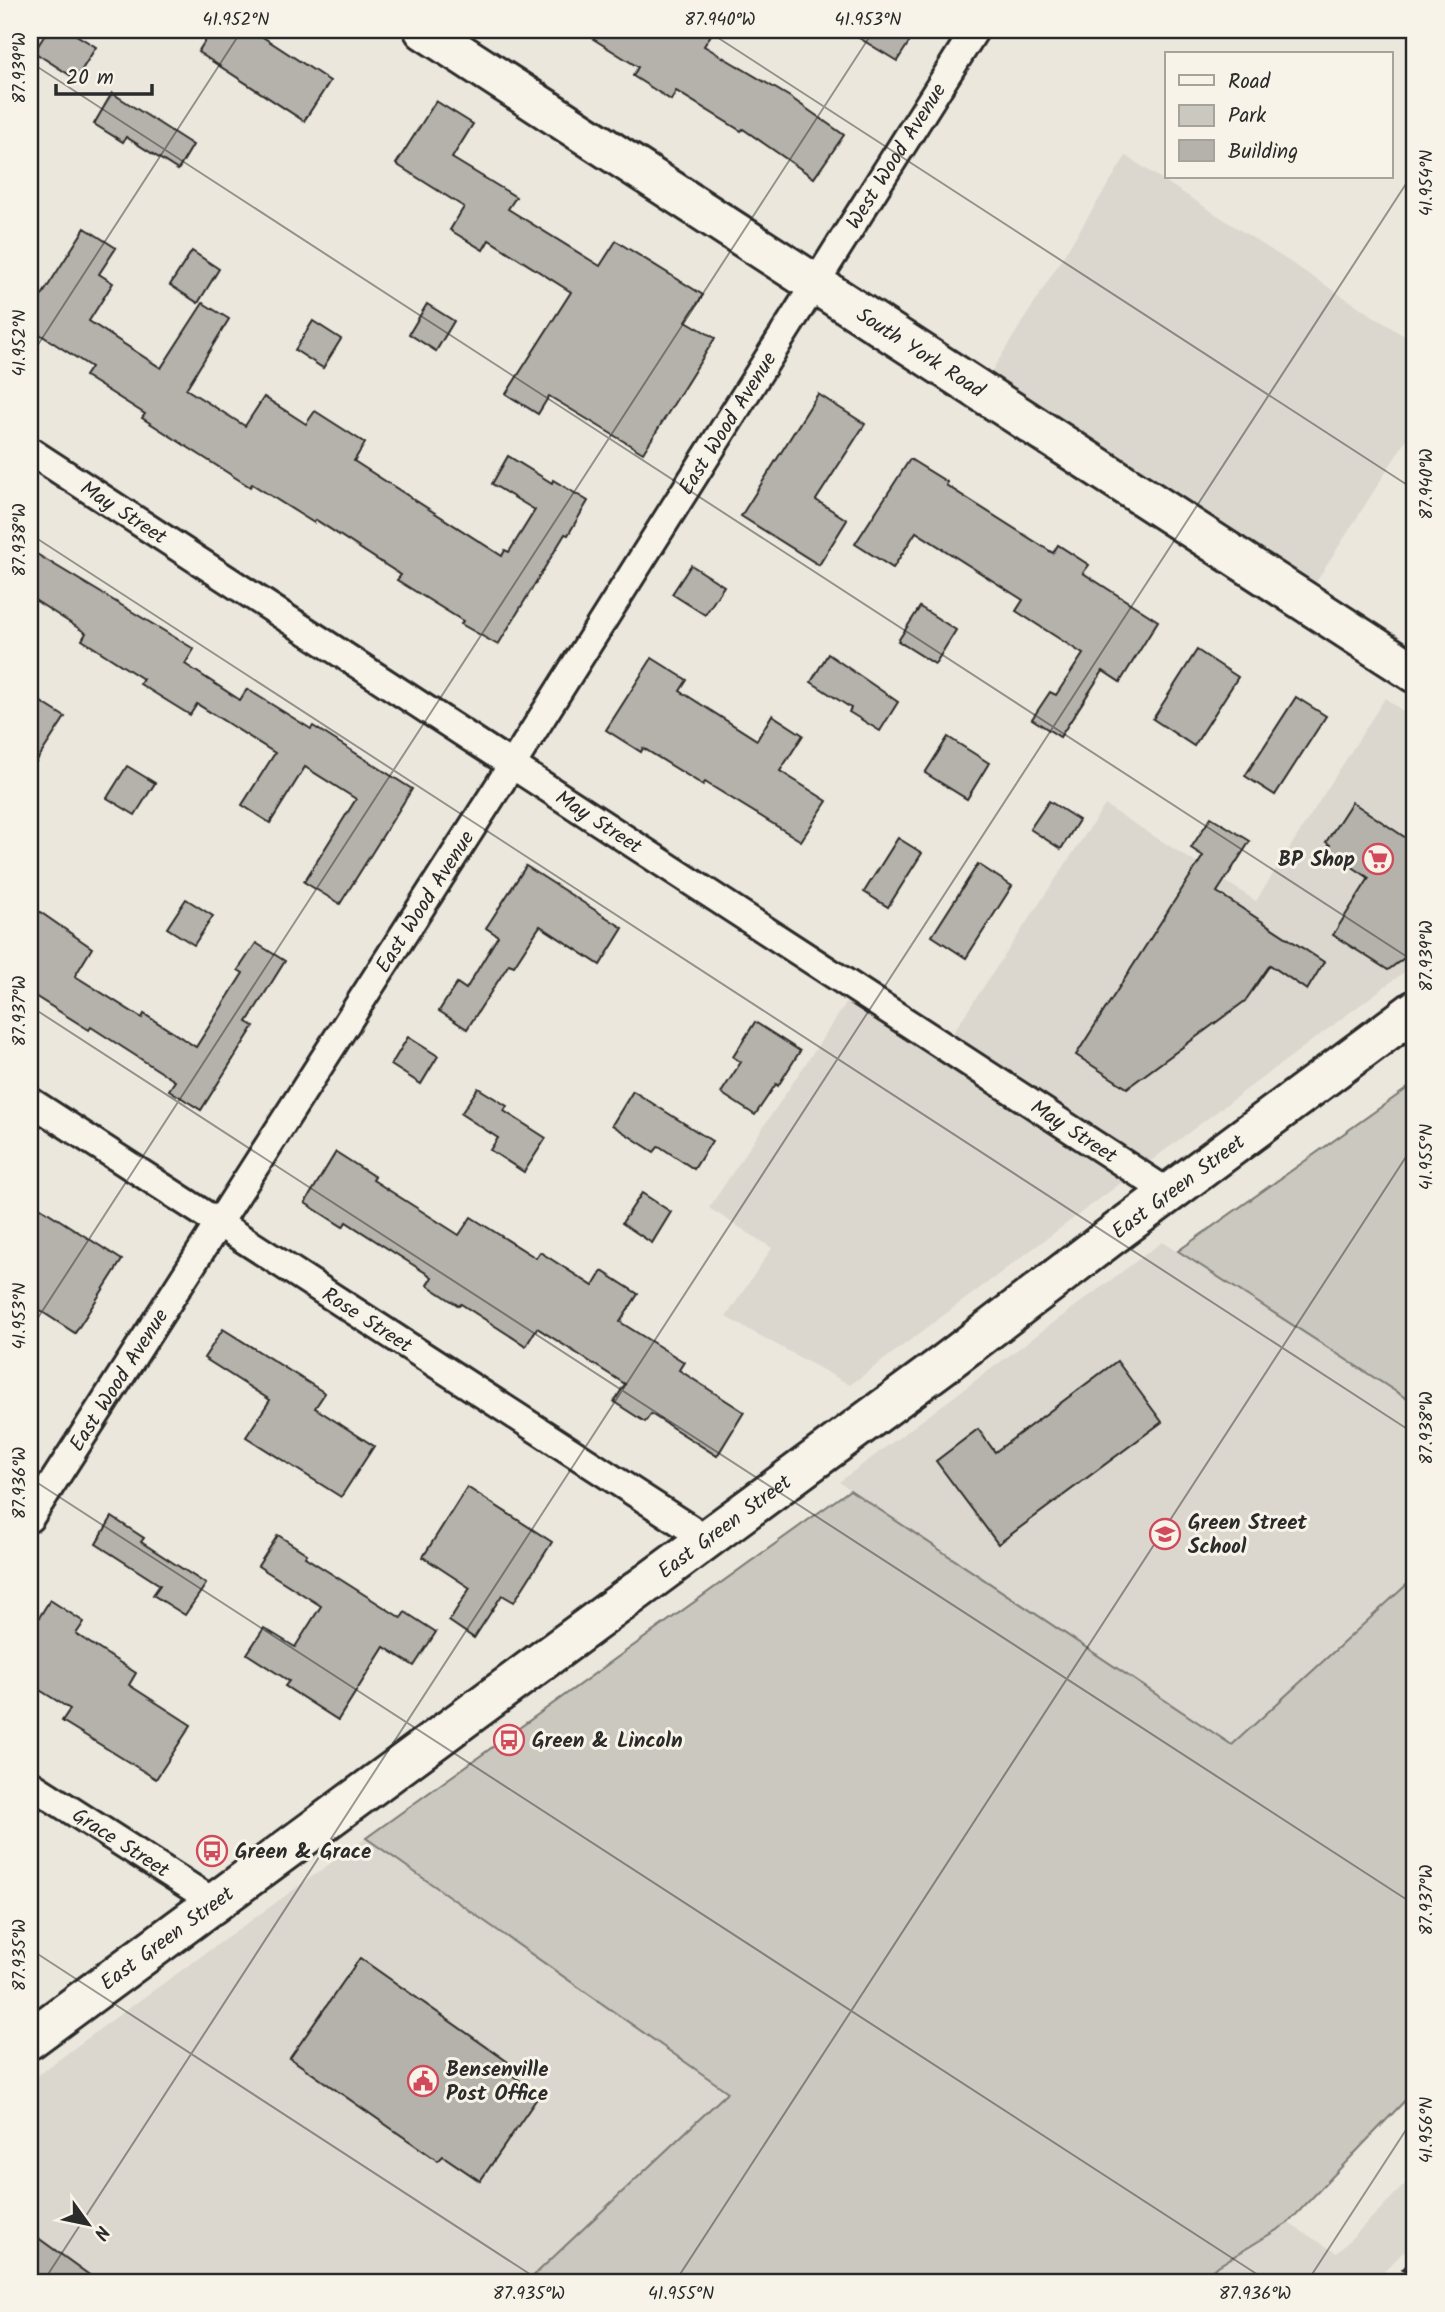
<svg xmlns="http://www.w3.org/2000/svg" width="1445" height="2312" font-family="Kalam,sans-serif">
	<style>
		.built { fill: #dbd7ce }
		.green { fill: #cbc8bf; stroke: #7b7a75; stroke-width: 2 }
		.building { fill: #b5b2ab; stroke: #2b2b2b; stroke-width: 2 }
		.lines { fill: none; stroke-linecap: round; stroke-linejoin: round }
		.street-casing { stroke: #2b2b2b; stroke-width: 32 }
		.secondary-casing { stroke: #2b2b2b; stroke-width: 44 }
		.street { stroke: #f7f3e8; stroke-width: 26 }
		.secondary { stroke: #f7f3e8; stroke-width: 38 }
		.rail { stroke: #2b2b2b; stroke-width: 5; stroke-dasharray: 10 5; stroke-linecap: butt }
		.ticks { fill: none; stroke: #2b2b2b; stroke-width: 2; stroke-opacity: 0.45 }
		.labels { text-anchor: middle; stroke-width: 6; stroke-linejoin: round; paint-order: stroke }
		.street-label { font-size: 21px; fill: #2b2b2b; stroke: #f7f3e8 }
		.poi-label { font-size: 21px; font-weight: bold; fill: #2b2b2b; stroke: #f7f3e8; text-anchor: start }
		.neatline { fill: none; stroke: #2b2b2b; stroke-width: 2.5 }
		.ticks-label { font-size: 18px; text-anchor: middle; fill: #2b2b2b }
	</style>
	<rect width="100%" height="100%" fill="#ebe7dd"/>
	<filter id="ink" filterUnits="userSpaceOnUse"><feTurbulence type="fractalNoise" baseFrequency=".0143" numOctaves="2"/><feDisplacementMap in="SourceGraphic" scale="14" xChannelSelector="R" yChannelSelector="G"/><feConvolveMatrix kernelMatrix="1 2 1 2 8 2 1 2 1" color-interpolation-filters="sRGB"/></filter>
	<g filter="url(#ink)">
		<g class="built">
			<path d="M1126 156 1415 343V426L1308 595 983 385Z"/>
			<path d="M1385 698 1415 720V964L850 1385 726 1317 772 1248 709 1208 859 984 946 1043 1105 805 1256 901Z"/>
			<path d="M1162 1242 1415 1404V1577L1232 1745 839 1482Z"/>
			<path d="M366 1838 728 2092 527 2282H30V2081L108 2023Z"/>
			<path d="M1415 2174V2240L1374 2282H1192L1288 2223 1337 2253Z"/>
		</g>
		<g class="green">
			<path d="M1415 1083V1404L1178 1251Z"/>
			<path d="M850 1490 1232 1745 1415 1577V2090L1288 2223 1192 2282H527L728 2092 366 1838Z"/>
		</g>
		<g class="building">
			<path d="M48 30H68L96 47 76 79 34 52Z"/>
			<path d="M212 30H252L330 81 304 121 198 52Z"/>
			<path d="M579 30H714L704 46 790 97 844 135 814 178 743 129 741 131 676 91 671 100 633 76 638 67Z"/>
			<path d="M846 30H917L897 61Z"/>
			<path d="M112 93 193 145 178 170 126 137 123 142 94 124Z"/>
			<path d="M436 101 473 124 452 158 516 197 508 209 600 266 616 241 703 295 686 321 715 338 643 453 549 396 538 414 506 394 571 292 489 240 483 250 450 230 464 207 396 164Z"/>
			<path d="M85 228 116 248 99 274 113 283 89 321 161 368 203 303 229 319 186 389 245 426 264 397 306 424 315 411 365 443 354 461 502 556 505 550 509 552 535 510 492 484 508 456 552 483 553 480 588 501 568 535 565 534 498 645 461 624 463 621 397 580 401 575 316 520 314 523 252 484 250 487 142 418 145 414 85 376 91 367 30 328V314Z"/>
			<path d="M192 251 219 269 198 303 170 285Z"/>
			<path d="M427 304 454 321 436 351 409 334Z"/>
			<path d="M313 321 341 339 323 368 295 350Z"/>
			<path d="M818 394 865 424 816 500 847 520 819 565 741 516Z"/>
			<path d="M910 459 947 482 946 485 1053 553 1058 545 1089 565 1083 573 1158 621 1120 682 1103 671 1060 737 1032 719 1050 692 1056 695 1083 654 1016 611 1023 600 916 532 893 568 855 544Z"/>
			<path d="M30 550 194 649 185 664 240 700 247 689 311 729 313 726 412 789 340 904 304 882 356 799 305 767 270 823 242 805 275 753 197 704 190 715 140 684 143 679 82 640 86 633 30 597Z"/>
			<path d="M691 565 724 586 705 615 672 594Z"/>
			<path d="M920 607 956 630 935 664 898 641Z"/>
			<path d="M1197 650 1238 677 1194 746 1153 719Z"/>
			<path d="M828 654 898 702 880 731 849 712 851 708 811 682Z"/>
			<path d="M652 658 687 680 680 691 757 740 772 715 803 735 780 771 827 801 801 841 705 782 703 785 643 748 641 752 606 730Z"/>
			<path d="M30 695 65 717 30 771Z"/>
			<path d="M1296 697 1326 716 1275 795 1245 776Z"/>
			<path d="M948 737 989 763 967 799 925 773Z"/>
			<path d="M127 766 155 783 135 815 107 798Z"/>
			<path d="M1049 801 1079 820 1061 849 1030 829Z"/>
			<path d="M1352 802 1415 844V950L1388 970 1333 935 1369 878 1327 850 1330 845 1326 842Z"/>
			<path d="M1211 817 1250 841 1217 892 1324 962 1307 990 1270 965 1245 1001 1127 1088 1076 1055 1203 856 1191 848Z"/>
			<path d="M898 838 922 853 888 907 864 892Z"/>
			<path d="M978 864 1012 886 966 958 932 936Z"/>
			<path d="M526 866 623 928 600 965 540 926 514 966 509 964 467 1029 439 1011 457 983 466 989 498 936 486 928Z"/>
			<path d="M186 899 213 916 194 945 167 928Z"/>
			<path d="M30 905 92 948 75 976 142 1018 144 1014 196 1047 243 973 238 970 256 943 285 961 247 1022 254 1026 201 1110 169 1090 175 1081 91 1027 89 1030 30 993Z"/>
			<path d="M755 1022 800 1051 778 1086 776 1084 755 1115 721 1093 741 1062 733 1057Z"/>
			<path d="M408 1037 438 1056 421 1084 391 1065Z"/>
			<path d="M478 1088 507 1106 504 1111 546 1138 524 1172 490 1150 498 1138 461 1114Z"/>
			<path d="M633 1091 712 1141 694 1169 659 1146 654 1152 612 1125Z"/>
			<path d="M336 1152 375 1177 373 1180 459 1235 471 1217 536 1258 540 1252 593 1286 602 1271 638 1294 620 1322 684 1362 679 1370 744 1412 717 1456 651 1414 645 1422 614 1402 625 1384 537 1328 526 1346 461 1304 459 1306 427 1285 432 1277 346 1222 343 1227 305 1203Z"/>
			<path d="M642 1193 671 1212 652 1243 622 1223Z"/>
			<path d="M30 1201 122 1260 75 1333 30 1304Z"/>
			<path d="M223 1329 325 1393 315 1408 374 1446 341 1497 246 1437 270 1400 204 1358Z"/>
			<path d="M1117 1361 1162 1422 998 1544 936 1461 978 1429 995 1452Z"/>
			<path d="M467 1487 552 1542 514 1602 502 1595 474 1638 449 1621 470 1588 423 1557Z"/>
			<path d="M112 1517 144 1538 141 1542 206 1584 185 1615 153 1595 160 1585 96 1544Z"/>
			<path d="M278 1535 307 1554 305 1557 401 1618 405 1612 436 1632 414 1666 384 1647 338 1720 285 1686 289 1681 247 1654 264 1628 295 1647 321 1606 258 1566Z"/>
			<path d="M50 1600 84 1622 76 1634 136 1673 129 1685 191 1725 156 1779 62 1721 70 1709 30 1684V1632Z"/>
			<path d="M360 1958 508 2062 503 2069 540 2094 480 2181 443 2156 438 2161 290 2058Z"/>
			<path d="M30 2232 99 2282H30Z"/>
		</g>
		<g class="lines">
			<g class="street-casing">
				<g id="street">
					<path id="s1" d="M30 451 1169 1193"/>
					<path id="s2" d="M30 1101 706 1539"/>
					<path id="s3" d="M30 1518 512 765 975 30"/>
					<path id="s4" d="M30 1784 214 1902"/>
				</g>
			</g>
			<g class="secondary-casing">
				<g id="secondary">
					<path id="s5" d="M424 30 1415 673"/>
					<path id="s6" d="M30 2039 944 1364 1110 1237 1415 1010"/>
				</g>
			</g>
			<use href="#street" class="street"/>
			<use href="#secondary" class="secondary"/>
			<path class="rail" d="M1392 2282 1415 2259"/>
		</g>
	</g>
	<path class="ticks" d="M706 30 1415 490M30 62 1415 962M30 357 242 30M30 534 1415 1434M30 1006 1415 1905M30 1330 874 30M30 1478 1269 2282M30 1949 542 2282M43 2282 1415 170M675 2282 1415 1143M1307 2282 1415 2116"/>
	<defs>
		<g id="supermarket-ring" transform="scale(1.575)"><circle r="9.5" fill="#f7f3e8" stroke="#d1495b" stroke-width="1.5"/><path d="M-6-5.5h2.5l.6 2H6L4.5 2H-2.5L-4.4-4H-6ZM-1.5 3.2a1.3 1.3 0 1 0 .1 0ZM3 3.2a1.3 1.3 0 1 0 .1 0Z" fill="#d1495b"/></g>
		<g id="school-ring" transform="scale(1.575)"><circle r="9.5" fill="#f7f3e8" stroke="#d1495b" stroke-width="1.5"/><path d="M0-5L7-2L0 1L-7-2ZM-4 1L0 2.5L4 1V4Q0 6-4 4Z" fill="#d1495b"/></g>
		<g id="bus-ring" transform="scale(1.575)"><circle r="9.5" fill="#f7f3e8" stroke="#d1495b" stroke-width="1.5"/><path d="M-5-6H5V4H4V6H2V4H-2V6H-4V4H-5ZM-3.5-4V0h7V-4ZM-3.5 1.2v1.5H-2V1.2ZM2 1.2v1.5H3.5V1.2Z" fill="#d1495b"/></g>
		<g id="civic-ring" transform="scale(1.575)"><circle r="9.5" fill="#f7f3e8" stroke="#d1495b" stroke-width="1.5"/><path d="M-.6-6.5H3V-4.5H.6V-3L4-1V1h2V6H-6V1h2V-1L-.6-3ZM-1.2 2.5V6h2.4V2.5Z" fill="#d1495b"/></g>
	</defs>
	<g fill-rule="evenodd">
		<use href="#supermarket-ring" x="1378" y="859"/>
		<use href="#school-ring" x="1165" y="1534"/>
		<use href="#bus-ring" x="509" y="1740"/>
		<use href="#bus-ring" x="212" y="1851"/>
		<use href="#civic-ring" x="423" y="2081"/>
	</g>
	<g class="labels">
		<g class="street-label">
			<text dy="7" stroke="none"><textPath href="#s3" startOffset="1614">West Wood Avenue</textPath></text>
			<text dy="7" stroke="none"><textPath href="#s5" startOffset="592">South York Road</textPath></text>
			<text dy="7" stroke="none"><textPath href="#s3" startOffset="1298">East Wood Avenue</textPath></text>
			<text dy="7" stroke="none"><textPath href="#s1" startOffset="112">May Street</textPath></text>
			<text dy="7" stroke="none"><textPath href="#s1" startOffset="679">May Street</textPath></text>
			<text dy="7" stroke="none"><textPath href="#s3" startOffset="732">East Wood Avenue</textPath></text>
			<text dy="7" stroke="none"><textPath href="#s1" startOffset="1246">May Street</textPath></text>
			<text dy="7" stroke="none"><textPath href="#s6" startOffset="1430">East Green Street</textPath></text>
			<text dy="7" stroke="none"><textPath href="#s2" startOffset="402">Rose Street</textPath></text>
			<text dy="7" stroke="none"><textPath href="#s3" startOffset="164">East Wood Avenue</textPath></text>
			<text dy="7" stroke="none"><textPath href="#s6" startOffset="863">East Green Street</textPath></text>
			<text dy="7" stroke="none"><textPath href="#s4" startOffset="108">Grace Street</textPath></text>
			<text dy="7" stroke="none"><textPath href="#s6" startOffset="170">East Green Street</textPath></text>
		</g>
		<g class="poi-label">
			<text x="1355" y="866" text-anchor="end">BP Shop</text>
			<text x="1188" y="1529">Green Street<tspan x="1188" dy="24">School</tspan></text>
			<text x="532" y="1747">Green &amp; Lincoln</text>
			<text x="235" y="1858">Green &amp; Grace</text>
			<text x="446" y="2076">Bensenville<tspan x="446" dy="24">Post Office</tspan></text>
		</g>
	</g>
	<rect width="1445" height="2312" fill="none" stroke="#f7f3e8" stroke-width="77"/>
	<rect x="1165" y="52" width="228" height="126" fill="#f7f3e8" stroke="#a5a39c" stroke-width="2"/>
	<rect x="1179" y="75" width="35" height="10" fill="#f7f3e8" stroke="#a5a39c" stroke-width="2"/>
	<text x="1228" y="88" font-size="21" fill="#2b2b2b">Road</text>
	<rect x="1179" y="105" width="35" height="21" fill="#cbc8bf" stroke="#a5a39c" stroke-width="2"/>
	<text x="1228" y="122" font-size="21" fill="#2b2b2b">Park</text>
	<rect x="1179" y="140" width="35" height="21" fill="#b5b2ab" stroke="#a5a39c" stroke-width="2"/>
	<text x="1228" y="158" font-size="21" fill="#2b2b2b">Building</text>
	<g transform="translate(88 2224) rotate(123)" stroke="#f7f3e8" stroke-width="5" paint-order="stroke">
	<path d="M0-5L12 26L0 18L-12 26Z" fill="#2b2b2b"/>
	<text y="-10" font-size="19" font-weight="bold" text-anchor="middle" fill="#2b2b2b">N</text>
	</g>
	<path d="M56 84v10h96v-10" fill="none" stroke="#2b2b2b" stroke-width="3.5"/>
	<text x="66" y="84" font-size="21" fill="#2b2b2b" stroke="#f7f3e8" stroke-width="5" paint-order="stroke">20 m</text>
	<rect x="38" y="38" width="1368" height="2236" class="neatline"/>
	<g class="ticks-label">
		<text x="236" y="25">41.952°N</text>
		<text x="720" y="25">87.940°W</text>
		<text x="868" y="25">41.953°N</text>
		<text transform="translate(19 68) rotate(-90)" y="6">87.939°W</text>
		<text transform="translate(1426 183) rotate(-90)" y="6">41.954°N</text>
		<text transform="translate(19 343) rotate(-90)" y="6">41.952°N</text>
		<text transform="translate(1426 484) rotate(-90)" y="6">87.940°W</text>
		<text transform="translate(19 540) rotate(-90)" y="6">87.938°W</text>
		<text transform="translate(1426 956) rotate(-90)" y="6">87.939°W</text>
		<text transform="translate(19 1011) rotate(-90)" y="6">87.937°W</text>
		<text transform="translate(1426 1157) rotate(-90)" y="6">41.955°N</text>
		<text transform="translate(19 1316) rotate(-90)" y="6">41.953°N</text>
		<text transform="translate(1426 1428) rotate(-90)" y="6">87.938°W</text>
		<text transform="translate(19 1483) rotate(-90)" y="6">87.936°W</text>
		<text transform="translate(1426 1900) rotate(-90)" y="6">87.937°W</text>
		<text transform="translate(19 1955) rotate(-90)" y="6">87.935°W</text>
		<text transform="translate(1426 2130) rotate(-90)" y="6">41.956°N</text>
		<text x="529" y="2299">87.935°W</text>
		<text x="681" y="2299">41.955°N</text>
		<text x="1255" y="2299">87.936°W</text>
	</g>
</svg>
